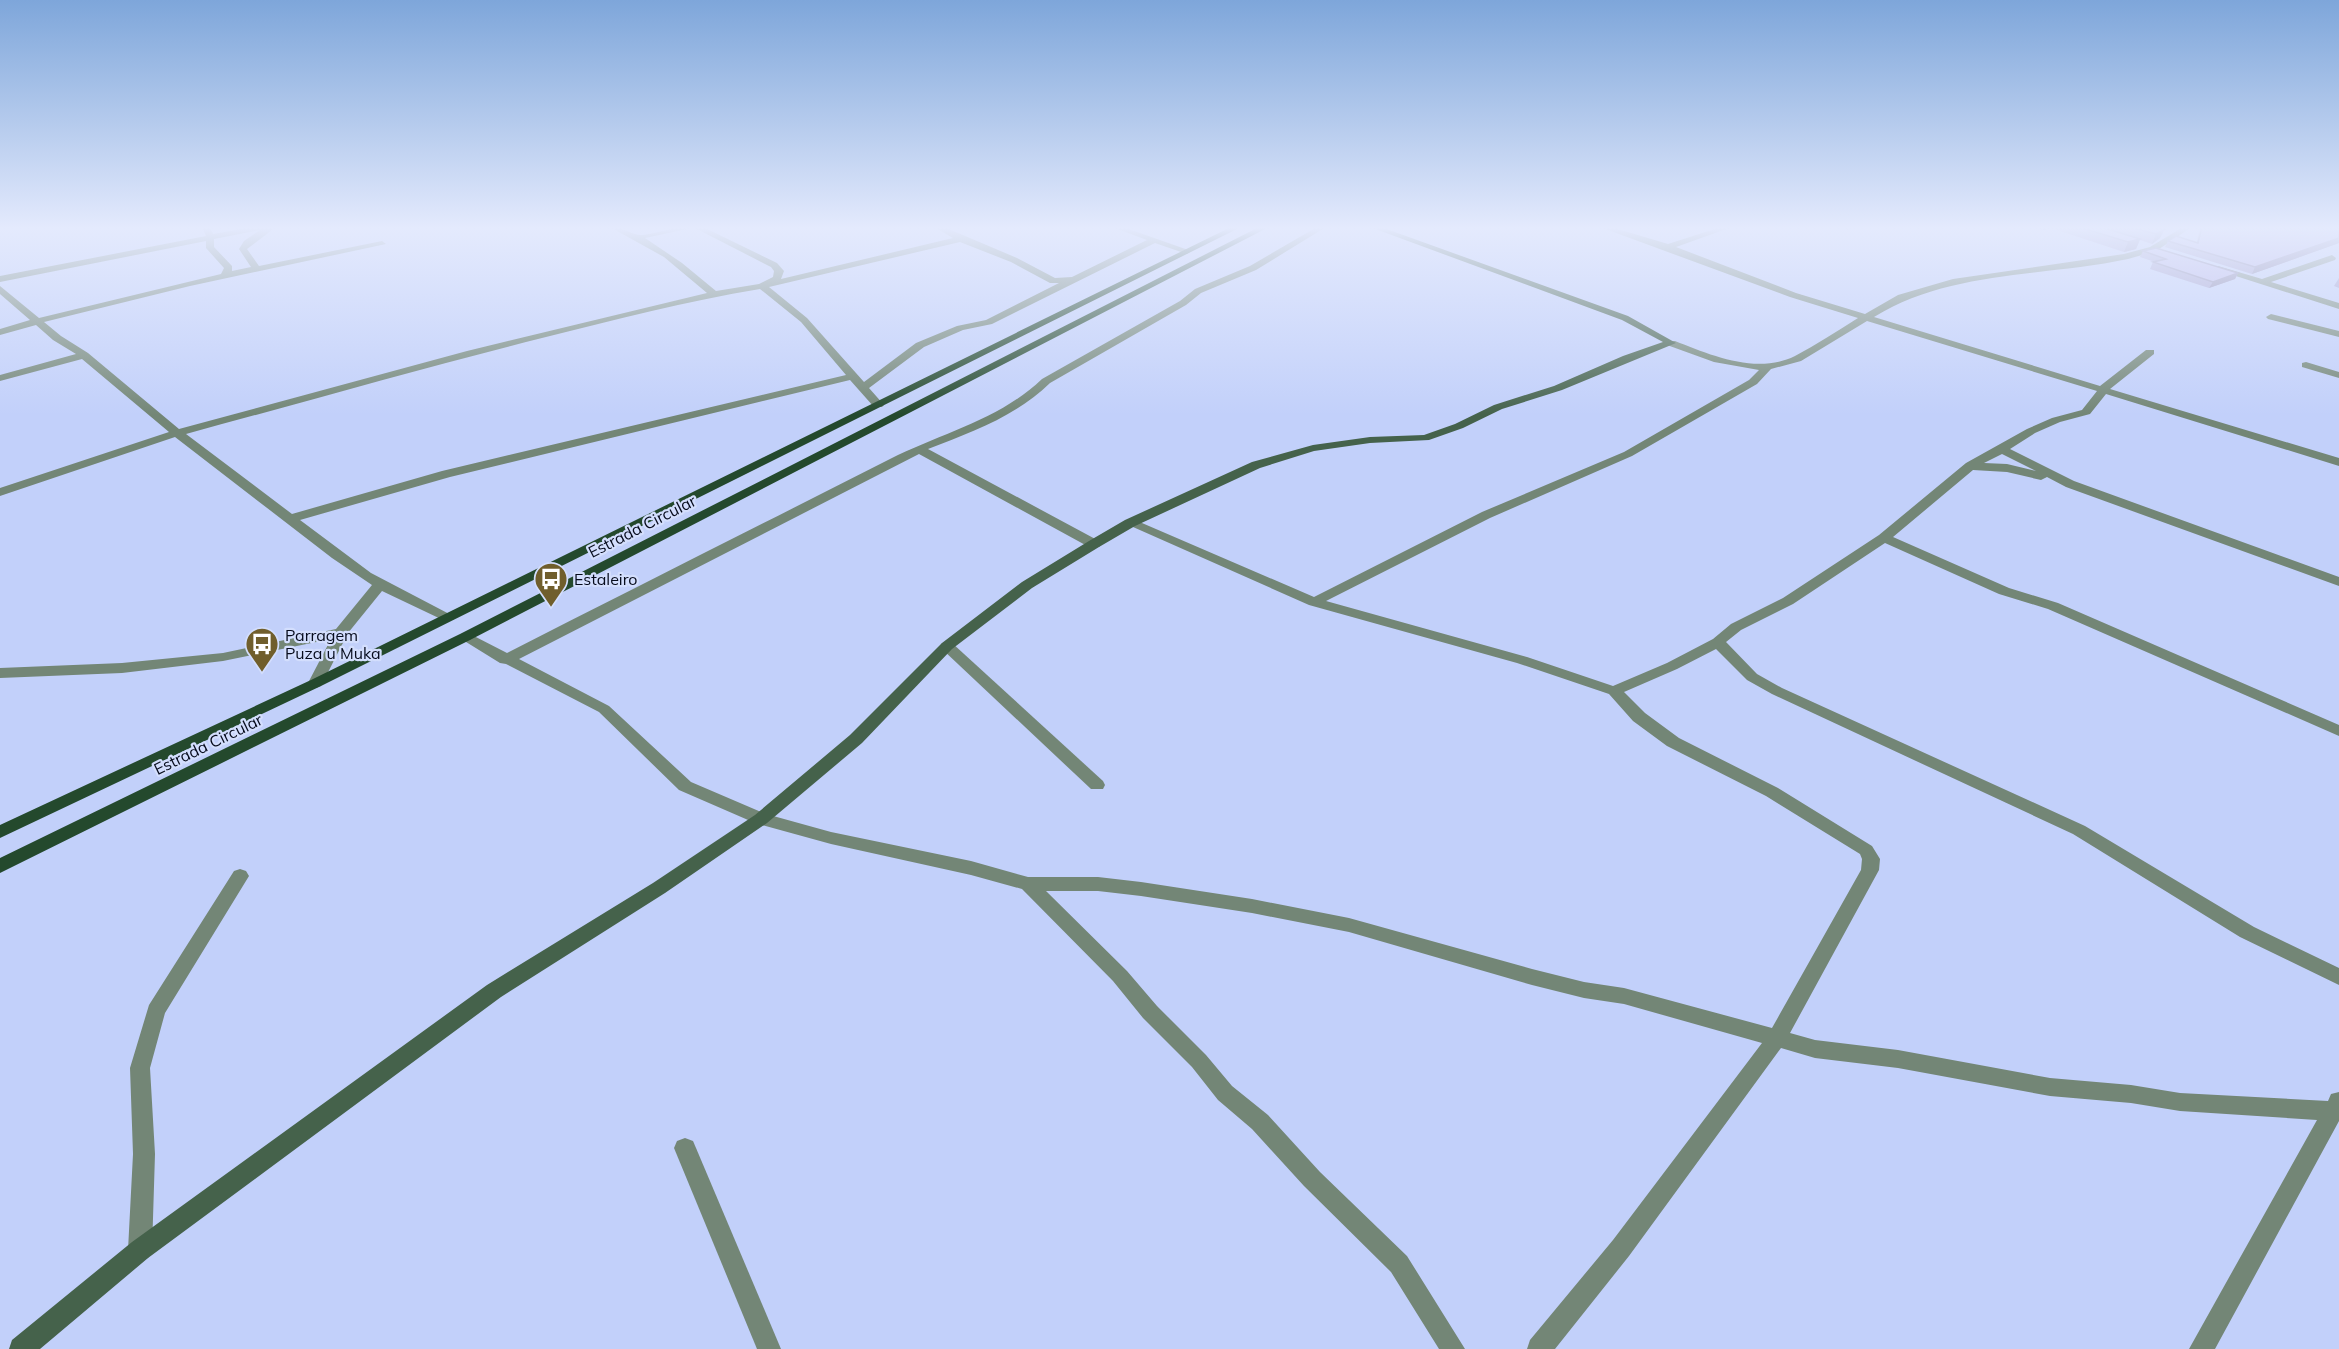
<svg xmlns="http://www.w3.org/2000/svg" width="2339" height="1349" font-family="Mulish,sans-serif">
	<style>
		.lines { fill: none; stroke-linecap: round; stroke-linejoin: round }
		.street { fill: #738676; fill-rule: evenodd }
		.secondary { fill: #45624b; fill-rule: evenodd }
		.primary { fill: #24492d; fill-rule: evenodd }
		.wall { fill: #9f9ac8 }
		.shaded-wall { fill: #827da2 }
		.building { fill: #b9b3e8; stroke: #827da2; stroke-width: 1.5 }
		.labels { text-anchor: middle; stroke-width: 4.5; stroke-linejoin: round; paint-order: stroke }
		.street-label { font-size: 16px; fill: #060b1c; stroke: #d3defd }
		.poi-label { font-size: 16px; fill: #060b1c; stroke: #d3defd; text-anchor: start }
	</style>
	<rect width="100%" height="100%" fill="#c2d0fa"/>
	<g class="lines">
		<g class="street">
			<path d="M202 227H210L213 234 252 227H272V230L247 249 259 266 382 241 386 244 190 286 44 322 61 336 88 353 179 429 467 351 707 293 664 257 610 227C623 227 628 233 639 235 648 236 673 227 688 227L687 229 645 238 682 263 716 291 759 284 773 277 774 271 771 267 693 227H703L777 263 784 271 781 279 953 238 934 227H944L1017 258 1055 278 1072 277 1147 240 1112 227H1123L1191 251 1187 254 1155 243 992 324 963 330 924 347 869 388 884 405 882 407H874L850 380 450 477 300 520 371 573 455 617 453 620H443L382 591 348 633 321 686 316 688 308 683 331 639 223 661 122 673 0 678V668L122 663 223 653 336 629 372 585 332 558 175 437 0 496V488L169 432 82 359 0 381V375L76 354 53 340 36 325 0 335V329L30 320 0 294V286L39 318 221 274 224 268 206 248V241L0 282V276L206 236ZM260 230 244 241 239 249 251 267 232 271V266L214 247V239ZM960 242 1011 262 1050 283H1059L986 320 957 326 916 343 864 382 807 318 769 287ZM760 289 801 322 846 375 442 471 292 514 186 434C304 402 423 368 542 338 614 320 687 301 760 289Z"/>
			<path d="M1317 227H1326L1256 270 1201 293 1186 305 1050 383C1015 417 972 432 928 449L1099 541 1101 544 1099 547H1089L919 454 519 659 609 706 691 782 766 814 831 832 971 861 1028 877H1098L1141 882 1252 899 1349 918 1532 969 1584 982 1624 988 1772 1028 1861 870 1862 859 1860 854 1766 796 1667 746 1633 721 1609 694 1517 663 1309 605 1124 523 1130 519 1135 520 1314 597 1482 512 1624 452 1749 380 1759 370 1714 362 1667 345V341H1675C1711 355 1756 375 1795 356 1816 345 1837 331 1858 318L1790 297 1600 227H1611L1668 244 1721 227H1732L1676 247 1796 293 1865 314 1898 295 1953 279 2124 254 2150 247 2183 227H2192L2156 251 2128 259C2043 277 1950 270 1874 317L2100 386 2146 350H2154V354L2110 389 2339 458V466L2106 394 2090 414 2060 422 2035 433 2010 449 2074 481 2339 577V586L2066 487 2047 477 2041 480 2007 472 1973 470 1893 537 2009 588 2058 603 2339 725V736L2048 609 1999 594 1885 543 1793 604 1741 630 1726 642 1757 674 1782 688 2085 826 2254 927 2339 968V985L2240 937 2073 834 1772 694 1747 680 1716 649 1677 669 1624 692 1645 713 1679 738 1778 788 1872 846 1880 859 1879 870 1790 1033 1815 1040 1898 1050 2050 1078 2131 1085 2180 1093 2328 1101 2331 1094 2339 1092V1121L2215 1349H2189L2317 1120 2180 1111 2131 1103 2050 1096 1898 1068 1815 1058 1781 1048 1629 1256 1555 1349H1527L1530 1340 1613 1240 1762 1043 1624 1004 1584 998 1532 985 1349 932 1252 913 1141 896 1098 891H1046L1127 971 1157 1006 1206 1055 1232 1086 1268 1115 1320 1172 1407 1256 1465 1349H1439L1391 1272 1304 1186 1252 1129 1218 1100 1192 1067 1143 1018 1113 981 1022 889 971 875 831 844 755 823 679 790 599 712 506 664 500 663 458 637 465 633 470 634 507 653C635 588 762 524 890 459 942 433 999 420 1042 379L1180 301 1195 289 1250 266ZM1867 321 2097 391 2082 410 2052 418 2027 429 1966 463 1879 535 1783 598 1731 624 1713 639 1667 663 1613 686 1527 657 1326 601 1490 518 1632 456 1757 384 1771 369 1801 361ZM2002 454 2036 471 2007 464 1984 463Z"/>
			<path d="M1840 227H1852L1848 230Z"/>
			<path d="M2332 255 2336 258 2335 260 2271 282 2339 303V309L2214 269 2218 266 2262 279Z"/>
			<path d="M2271 314 2339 331V337L2268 319 2266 317Z"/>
			<path d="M2306 362 2339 372V378L2302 367V363Z"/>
			<path d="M947 642 952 643 1103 781 1105 785 1103 789H1091L942 649 940 646 942 643Z"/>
			<path d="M240 869 246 871 249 876 165 1013 150 1068 155 1154 152 1250 148 1258 140 1261 132 1258 128 1250 133 1154 130 1068 149 1005 234 871Z"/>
			<path d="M685 1138 693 1141 696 1148 781 1349H757L674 1148 677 1141Z"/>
		</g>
		<path class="secondary" d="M1370 227H1381L1628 316 1676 343 1562 390 1502 409 1463 428 1429 440 1370 443 1314 451 1260 468 1135 526 1099 547 1032 588 952 649 862 743 767 823 665 893 501 997 148 1258 40 1349H9L12 1340 132 1242 487 985 653 883 755 815 850 735 942 643 1022 582 1089 541 1125 520 1252 462 1313 445 1370 437 1424 435 1455 424 1494 405 1554 386 1623 356 1663 342 1622 320Z"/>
		<g class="primary">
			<path d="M1231 227H1241L321 686 0 838V825L311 680Z"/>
			<path d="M1259 227H1269L470 640 0 873V858L460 634Z"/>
		</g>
	</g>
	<g class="wall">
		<path d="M2034 227H2157L2160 238 2152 244 2140 240 2136 249 2124 252 2051 228 2043 230Z"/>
		<path d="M2200 227H2339V243L2252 274 2165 247 2168 241 2197 242Z"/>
		<path d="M2143 251 2238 273 2235 279 2209 288 2150 269 2153 262H2155L2140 257Z"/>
		<path d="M2339 278V288L2334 286Z"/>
	</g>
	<g class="shaded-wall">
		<path d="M2044 227H2051V228L2043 230Z"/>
		<path d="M2165 229 2160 238 2152 244 2156 234Z"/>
		<path d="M2339 238V243L2252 274 2255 267Z"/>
		<path d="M2140 239 2136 249 2124 252 2128 242Z"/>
		<path d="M2238 273 2235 279 2209 288 2213 282Z"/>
	</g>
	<g class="building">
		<path d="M2079 227H2101L2140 239 2128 242Z"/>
		<path d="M2130 227H2157L2165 229 2156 234Z"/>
		<path d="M2202 227H2339V238L2255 267 2168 241 2176 236 2198 243Z"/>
		<path d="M2156 248 2238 273 2213 282 2153 262 2166 259 2143 251Z"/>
	</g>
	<linearGradient id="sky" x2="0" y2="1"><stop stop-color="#7ea6da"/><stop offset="0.55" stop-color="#e4eafd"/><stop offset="1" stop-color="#e4eafd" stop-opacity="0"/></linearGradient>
	<rect width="2339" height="415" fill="url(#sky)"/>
	<defs>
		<g id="bus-pin" transform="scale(1.725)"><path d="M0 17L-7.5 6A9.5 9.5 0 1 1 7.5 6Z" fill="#705e2c" stroke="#d3defd"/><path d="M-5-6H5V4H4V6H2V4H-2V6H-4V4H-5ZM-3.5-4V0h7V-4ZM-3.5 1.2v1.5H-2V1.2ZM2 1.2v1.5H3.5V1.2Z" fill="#fff"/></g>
	</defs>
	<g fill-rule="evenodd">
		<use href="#bus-pin" x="551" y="579"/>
		<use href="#bus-pin" x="262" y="644"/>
	</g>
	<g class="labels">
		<g class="street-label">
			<text transform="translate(642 526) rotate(-27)" y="6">Estrada Circular</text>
			<text transform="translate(208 744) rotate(-26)" y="6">Estrada Circular</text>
		</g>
		<g class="poi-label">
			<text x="574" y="585">Estaleiro</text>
			<text x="285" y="641">Parragem<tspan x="285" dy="18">Puza u Muka</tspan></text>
		</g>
	</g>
</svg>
